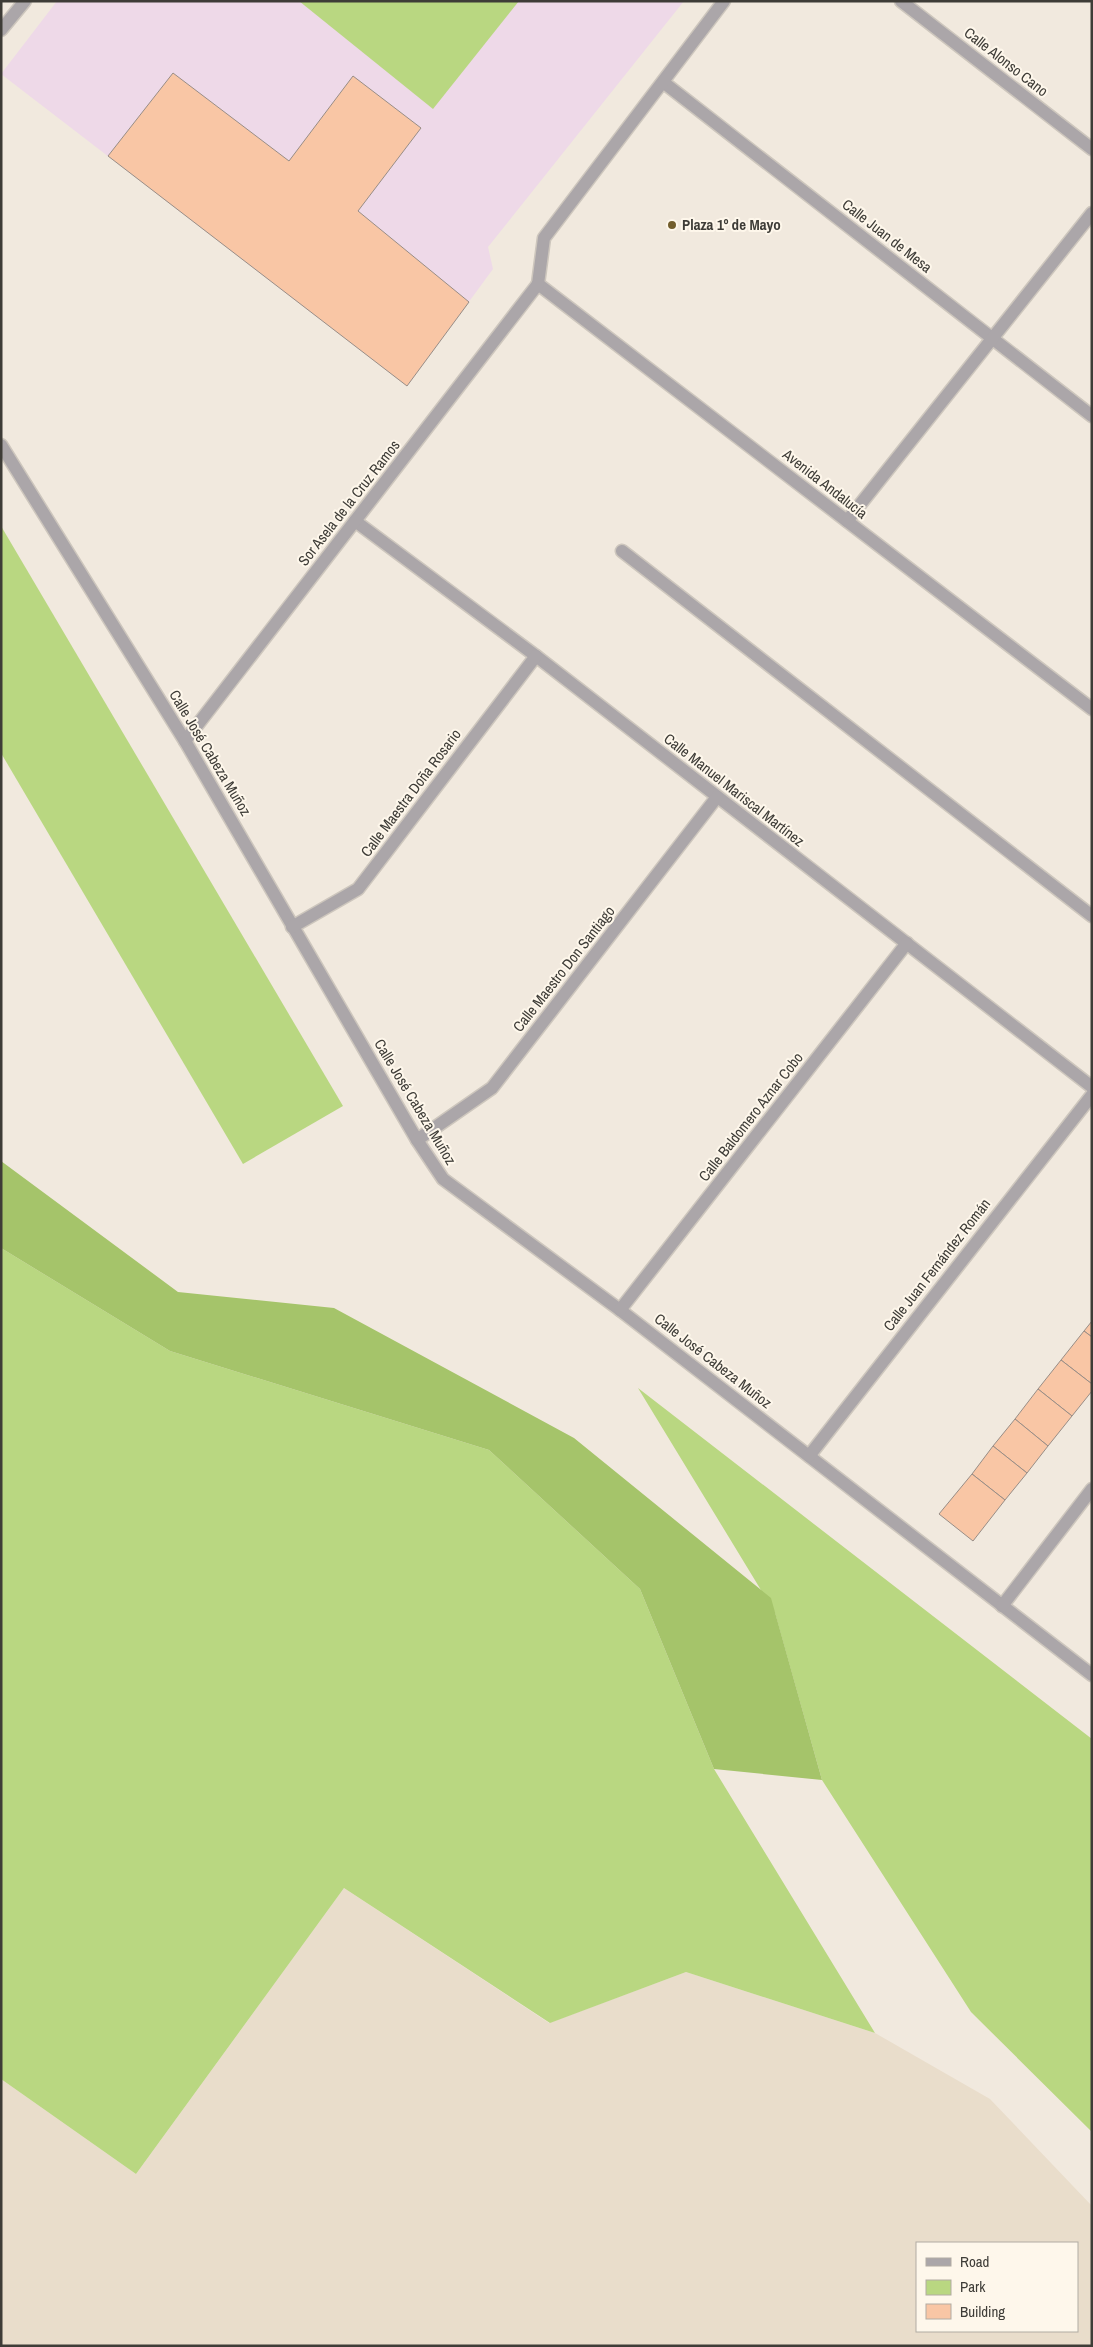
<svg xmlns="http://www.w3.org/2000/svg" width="1093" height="2347" font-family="'Archivo Narrow',sans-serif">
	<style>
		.built { fill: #e9ddcb; fill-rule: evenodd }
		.education { fill: #eed9e8 }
		.green { fill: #b9d781 }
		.forest { fill: #a5c46a }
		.building { fill: #f9c6a5; stroke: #988d86 }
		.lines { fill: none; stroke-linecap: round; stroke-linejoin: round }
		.street-casing { stroke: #cdc6bd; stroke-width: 15 }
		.street { stroke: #aba6a9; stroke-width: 12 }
		.poi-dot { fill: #725d2c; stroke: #fef7eb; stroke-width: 2 }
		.labels { text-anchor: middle; stroke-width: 4; stroke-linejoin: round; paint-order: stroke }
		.street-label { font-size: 15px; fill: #3e3c37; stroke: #fef7eb }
		.poi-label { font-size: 15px; font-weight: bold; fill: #3e3c37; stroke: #fef7eb; text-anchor: start }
	</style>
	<rect width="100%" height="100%" fill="#f1e9de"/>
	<path class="built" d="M344 1888 549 2023 686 1972 875 2033 990 2099 1092 2206V2346H1V2079L136 2174ZM917 2243H1077V2331H917Z"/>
	<path class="education" d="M57 1H684L488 247 493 269 407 386 1 74Z"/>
	<g class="green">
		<path d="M299 1H519L433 109Z"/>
		<path d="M1 526 343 1106 243 1164 1 753Z"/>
		<path d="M1 1248 170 1351 489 1450 640 1589 714 1769 875 2033 686 1972 550 2023 344 1888 136 2174 1 2079Z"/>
		<path d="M638 1388 1092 1739V2132L971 2012 822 1780 775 1613Z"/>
	</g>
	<path class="forest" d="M1 1161 178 1292 334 1308 574 1438 771 1598 822 1780 714 1769 640 1589 489 1450 170 1351 1 1248Z"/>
	<g class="building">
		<path d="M173 73 289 161 353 76 421 128 358 211 469 302 407 386 108 156Z"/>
		<path d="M1092 1321V1337L1084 1331Z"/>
		<path d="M1084 1331 1092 1337V1384L1061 1360Z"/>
		<path d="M1061 1360 1092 1384V1391L1072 1416 1038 1389Z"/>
		<path d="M1038 1389 1072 1416 1048 1446 1015 1419Z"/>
		<path d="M1015 1419 1048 1446 1027 1473 993 1446Z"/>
		<path d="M993 1446 1027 1473 1005 1500 972 1474Z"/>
		<path d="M972 1474 1005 1500 973 1541 939 1514Z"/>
	</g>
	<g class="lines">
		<g class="street-casing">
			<g id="street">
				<path d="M901 1 1092 149"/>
				<path d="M1 30 25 1"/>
				<path d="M663 82 1092 416"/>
				<path d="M538 284 1092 709"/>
				<path d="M538 284 544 238 724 1"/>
				<path d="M1 445 185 741 417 1140 443 1179 620 1310 1092 1675"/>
				<path d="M355 521 536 656 1092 1087"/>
				<path d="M847 521 1092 213"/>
				<path d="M622 551 1092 916"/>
				<path d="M185 741 538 284"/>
				<path d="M292 927 358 889 536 656"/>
				<path d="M417 1140 492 1088 717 797"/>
				<path d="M620 1310 907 943"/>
				<path d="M809 1456 1092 1095"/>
				<path d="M1002 1606 1092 1489"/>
			</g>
		</g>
		<use href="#street" class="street"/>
	</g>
	<circle class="poi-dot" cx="672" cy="225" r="5"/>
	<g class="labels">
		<g class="street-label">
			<text transform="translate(1006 62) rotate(38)" y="5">Calle Alonso Cano</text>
			<text transform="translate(887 236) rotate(38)" y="5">Calle Juan de Mesa</text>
			<text transform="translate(825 484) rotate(38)" y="5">Avenida Andalucía</text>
			<text transform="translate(349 503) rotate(-52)" y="5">Sor Asela de la Cruz Ramos</text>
			<text transform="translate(210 753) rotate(59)" y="5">Calle José Cabeza Muñoz</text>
			<text transform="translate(734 790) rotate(38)" y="5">Calle Manuel Mariscal Martínez</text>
			<text transform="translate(411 793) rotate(-53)" y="5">Calle Maestra Doña Rosario</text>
			<text transform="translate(564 969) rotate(-52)" y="5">Calle Maestro Don Santiago</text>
			<text transform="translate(415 1102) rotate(59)" y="5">Calle José Cabeza Muñoz</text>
			<text transform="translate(751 1117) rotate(-52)" y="5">Calle Baldomero Aznar Cobo</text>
			<text transform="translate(937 1265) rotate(-52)" y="5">Calle Juan Fernández Román</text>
			<text transform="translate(713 1361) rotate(38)" y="5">Calle José Cabeza Muñoz</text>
		</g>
		<g class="poi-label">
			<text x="682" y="230">Plaza 1º de Mayo</text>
		</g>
	</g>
	<rect width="1093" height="2347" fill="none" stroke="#3e3c37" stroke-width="5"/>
	<rect x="916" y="2242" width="162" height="90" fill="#fef7eb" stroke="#b1aca3"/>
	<rect x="926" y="2258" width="25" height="8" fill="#aba6a9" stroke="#b1aca3"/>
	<text x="960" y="2267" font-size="15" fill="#3e3c37">Road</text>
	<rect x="926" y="2280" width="25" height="15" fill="#b9d781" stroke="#b1aca3"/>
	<text x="960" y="2292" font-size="15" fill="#3e3c37">Park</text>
	<rect x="926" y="2304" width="25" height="15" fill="#f9c6a5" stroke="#b1aca3"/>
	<text x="960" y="2317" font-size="15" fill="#3e3c37">Building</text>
</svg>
